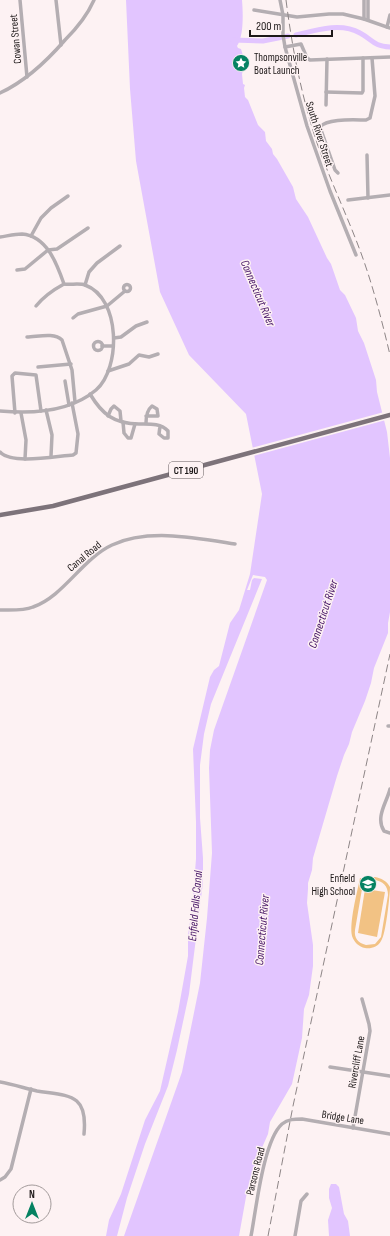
<svg xmlns="http://www.w3.org/2000/svg" width="390" height="1236" font-family="'Sofia Sans Condensed',sans-serif">
	<style>
		.green { fill: #f2c284; fill-rule: evenodd }
		.water { fill: #e2c5ff }
		.pier { fill: #fdf2f3 }
		.lines { fill: none; stroke-linecap: round; stroke-linejoin: round }
		.river { stroke: #e2c5ff; stroke-width: 5 }
		.minor { stroke: #b4aeb2; stroke-width: 3.5 }
		.major { stroke: #7d737a; stroke-width: 4.5 }
		.rail { stroke: #8d8586; stroke-width: 1; stroke-dasharray: 8 4; stroke-linecap: butt }
		.labels { text-anchor: middle; stroke-width: 3; stroke-linejoin: round; paint-order: stroke }
		.shield { fill: #fdf2f3; stroke: #60595a; stroke-width: 1 }
		.shield-label { font-size: 10px; font-weight: bold; fill: #1d1818 }
		.street-label { font-size: 11px; fill: #1d1818; stroke: #fdf2f3 }
		.poi-label { font-size: 11px; fill: #1d1818; stroke: #fdf2f3; text-anchor: start }
		.water-label { font-size: 12px; font-style: italic; fill: #451365; stroke: #fdf2f3 }
	</style>
	<rect width="100%" height="100%" fill="#fdf2f3"/>
	<g class="green">
		<path d="M375 877C381 878 387 881 390 887 390 894 386 935 381 941 378 947 371 949 365 948 359 947 354 942 352 936 349 923 357 893 360 878L363 879V882L370 878ZM374 880C383 881 388 886 388 895L381 937 375 944 366 945C358 943 354 938 355 930L362 889 368 882Z"/>
		<path d="M365 889 385 892 377 937 358 933Z"/>
	</g>
	<g class="water">
		<path d="M126 0H242C243 12 244 36 237 46L238 48 241 49 244 59V66L242 74 243 84 245 85 244 88 245 97 248 100 258 125 265 132 266 141 272 149 273 154 277 159 293 187 296 199 308 217 327 258 331 264 340 290 345 295 356 318 358 331 364 343 376 380 377 392 387 432 390 458V612L388 623V633L374 668 371 683 365 701 352 732 349 744 344 755 337 776 313 858 312 870 308 883V889L307 903 313 945V966L309 995 304 1009 302 1038 292 1084 270 1122 268 1134 257 1159 246 1197 239 1236H124L182 1072 200 983 207 918 212 853 209 768 210 750 214 730 267 580 265 577 253 575 247 590H250L252 580 254 578 262 579 211 704 204 734 200 765V818L203 858V882L189 994 177 1050 168 1086 145 1144 127 1198 117 1236H106L109 1220 121 1194 145 1120 160 1091 178 1012 188 956V935L192 909 196 859V822L193 749 210 677 214 670 219 666 230 623 239 610 250 574 262 494 246 414 189 355 160 292 136 161 130 89Z"/>
		<path d="M331 1184H336L339 1187 344 1214 348 1221 350 1236H329L328 1220 332 1208 329 1198V1189Z"/>
	</g>
	<path class="pier" d="M384 412 386 420 253 456 251 448Z"/>
	<g class="lines">
		<g class="river">
			<path d="M296 35C316 30 341 22 360 33 373 40 373 46 390 47"/>
			<path d="M233 40 263 41 288 36"/>
		</g>
		<g class="minor">
			<path d="M20 0 27 77"/>
			<path d="M56 0 61 45"/>
			<path d="M280 0 283 15V35L285 47 307 126 330 191 356 255"/>
			<path d="M254 10 297 17 329 14H343L364 19 390 28"/>
			<path d="M364 19V0"/>
			<path d="M368 20V0"/>
			<path d="M387 27 390 15"/>
			<path d="M285 47 301 44 307 58 310 60 390 57"/>
			<path d="M326 92 362 93 363 91V58"/>
			<path d="M0 93C26 81 46 62 65 40 77 28 87 16 94 0"/>
			<path d="M326 105 327 59"/>
			<path d="M367 155 368 198"/>
			<path d="M338 173 335 170 320 127C327 118 355 120 366 120L370 118 375 96 372 58"/>
			<path d="M348 200 390 195"/>
			<path d="M31 236 41 218 51 208 68 196"/>
			<path d="M0 237C7 236 15 234 22 234 47 236 57 264 64 284 70 285 80 283 85 285 121 298 121 368 96 390 70 412 32 414 0 411"/>
			<path d="M17 270 25 269 48 250 57 249 88 228"/>
			<circle cx="127" cy="288" r="3.5"/>
			<path d="M85 285 89 272 97 263 120 246"/>
			<path d="M36 306C44 296 53 290 64 284"/>
			<path d="M73 318 78 314 107 306 125 291"/>
			<path d="M27 337C37 337 54 332 62 340L72 370 75 402"/>
			<path d="M114 338 121 337 136 326 147 322"/>
			<circle cx="98" cy="346" r="4.5"/>
			<path d="M102 346H113"/>
			<path d="M38 367 71 364"/>
			<path d="M108 371 129 364 139 355 149 357 158 354"/>
			<path d="M65 381 69 405"/>
			<path d="M90 394C102 414 114 424 139 424 149 424 161 423 168 431V438H164L159 434 160 426"/>
			<path d="M46 410 52 435 51 456"/>
			<path d="M15 413 12 376 15 373 36 375 41 411"/>
			<path d="M21 413 26 440 25 459"/>
			<path d="M108 416 111 409 114 406 120 411 121 421"/>
			<path d="M123 422 124 433 128 438H131L135 424"/>
			<path d="M146 423C146 417 147 410 152 406L157 409 158 416H146"/>
			<path d="M0 452C11 465 57 456 73 455L76 453 78 434 72 403"/>
			<path d="M0 610C11 610 23 611 33 607 64 596 82 559 112 545 148 528 197 538 235 544"/>
			<path d="M388 726H390"/>
			<path d="M390 789C387 802 375 817 384 831L390 833"/>
			<path d="M330 1067 390 1076"/>
			<path d="M0 1082C12 1084 24 1088 37 1091 69 1096 88 1093 84 1134"/>
			<path d="M353 1128 370 1031 369 1024 362 999"/>
			<path d="M0 1180 5 1177 11 1169 31 1089"/>
			<path d="M251 1236C256 1211 263 1141 282 1124 288 1119 295 1119 302 1119L390 1134"/>
			<path d="M295 1236 301 1201 307 1194"/>
		</g>
		<path class="major" d="M0 515 53 506 390 415"/>
		<g class="rail">
			<path d="M286 0C292 47 301 94 316 140 329 178 347 215 361 253 373 286 382 321 390 355"/>
			<path d="M268 1236 293 1106 390 654"/>
		</g>
	</g>
	<defs>
		<g id="sight-disc" transform="scale(0.9)"><circle r="9.5" fill="#058262" stroke="#fdf2f3"/><path d="M0-6L1.8-2.2L6-1.7L2.9 1.2L3.7 5.4L0 3.3L-3.7 5.4L-2.9 1.2L-6-1.7L-1.8-2.2Z" fill="#fff"/></g>
		<g id="school-disc" transform="scale(0.9)"><circle r="9.5" fill="#058262" stroke="#fdf2f3"/><path d="M0-5L7-2L0 1L-7-2ZM-4 1L0 2.5L4 1V4Q0 6-4 4Z" fill="#fff"/></g>
	</defs>
	<g fill-rule="evenodd">
		<use href="#sight-disc" x="241" y="63"/>
		<use href="#school-disc" x="368" y="884"/>
	</g>
	<g class="labels">
		<rect class="shield" x="169" y="462" width="34" height="16" rx="3"/>
		<g class="shield-label">
			<text x="186" y="474">CT 190</text>
		</g>
		<g class="street-label">
			<text transform="translate(15 39) rotate(-95)" y="4">Cowan Street</text>
			<text transform="translate(320 134) rotate(72)" y="4">South River Street</text>
			<text transform="translate(84 556) rotate(-40)" y="4">Canal Road</text>
			<text transform="translate(356 1062) rotate(-80)" y="4">Rivercliff Lane</text>
			<text transform="translate(343 1117) rotate(9)" y="4">Bridge Lane</text>
			<text transform="translate(255 1171) rotate(-76)" y="4">Parsons Road</text>
		</g>
		<g class="poi-label">
			<text x="254" y="61">Thompsonville<tspan x="254" dy="13">Boat Launch</tspan></text>
			<text x="355" y="882" text-anchor="end">Enfield<tspan x="355" dy="13">High School</tspan></text>
		</g>
		<g class="water-label">
			<text transform="translate(258 293) rotate(67)" y="4">Connecticut River</text>
			<text transform="translate(323 614) rotate(-72)" y="4">Connecticut River</text>
			<text transform="translate(195 906) rotate(-85)" y="4">Enfield Falls Canal</text>
			<text transform="translate(262 930) rotate(-85)" y="4">Connecticut River</text>
		</g>
	</g>
	<g transform="translate(32 1204)"><circle r="19" fill="#fdf2f3" stroke="#a39b9b"/>
	<path d="M0-3L7 15L0 10L-7 15Z" fill="#058262"/>
	<text y="-6" font-size="11" font-weight="bold" text-anchor="middle" fill="#1d1818">N</text>
	</g>
	<path d="M250 30v6h82v-6" fill="none" stroke="#1d1818" stroke-width="2"/>
	<text x="256" y="30" font-size="12" fill="#1d1818" stroke="#fdf2f3" stroke-width="3" paint-order="stroke">200 m</text>
</svg>
